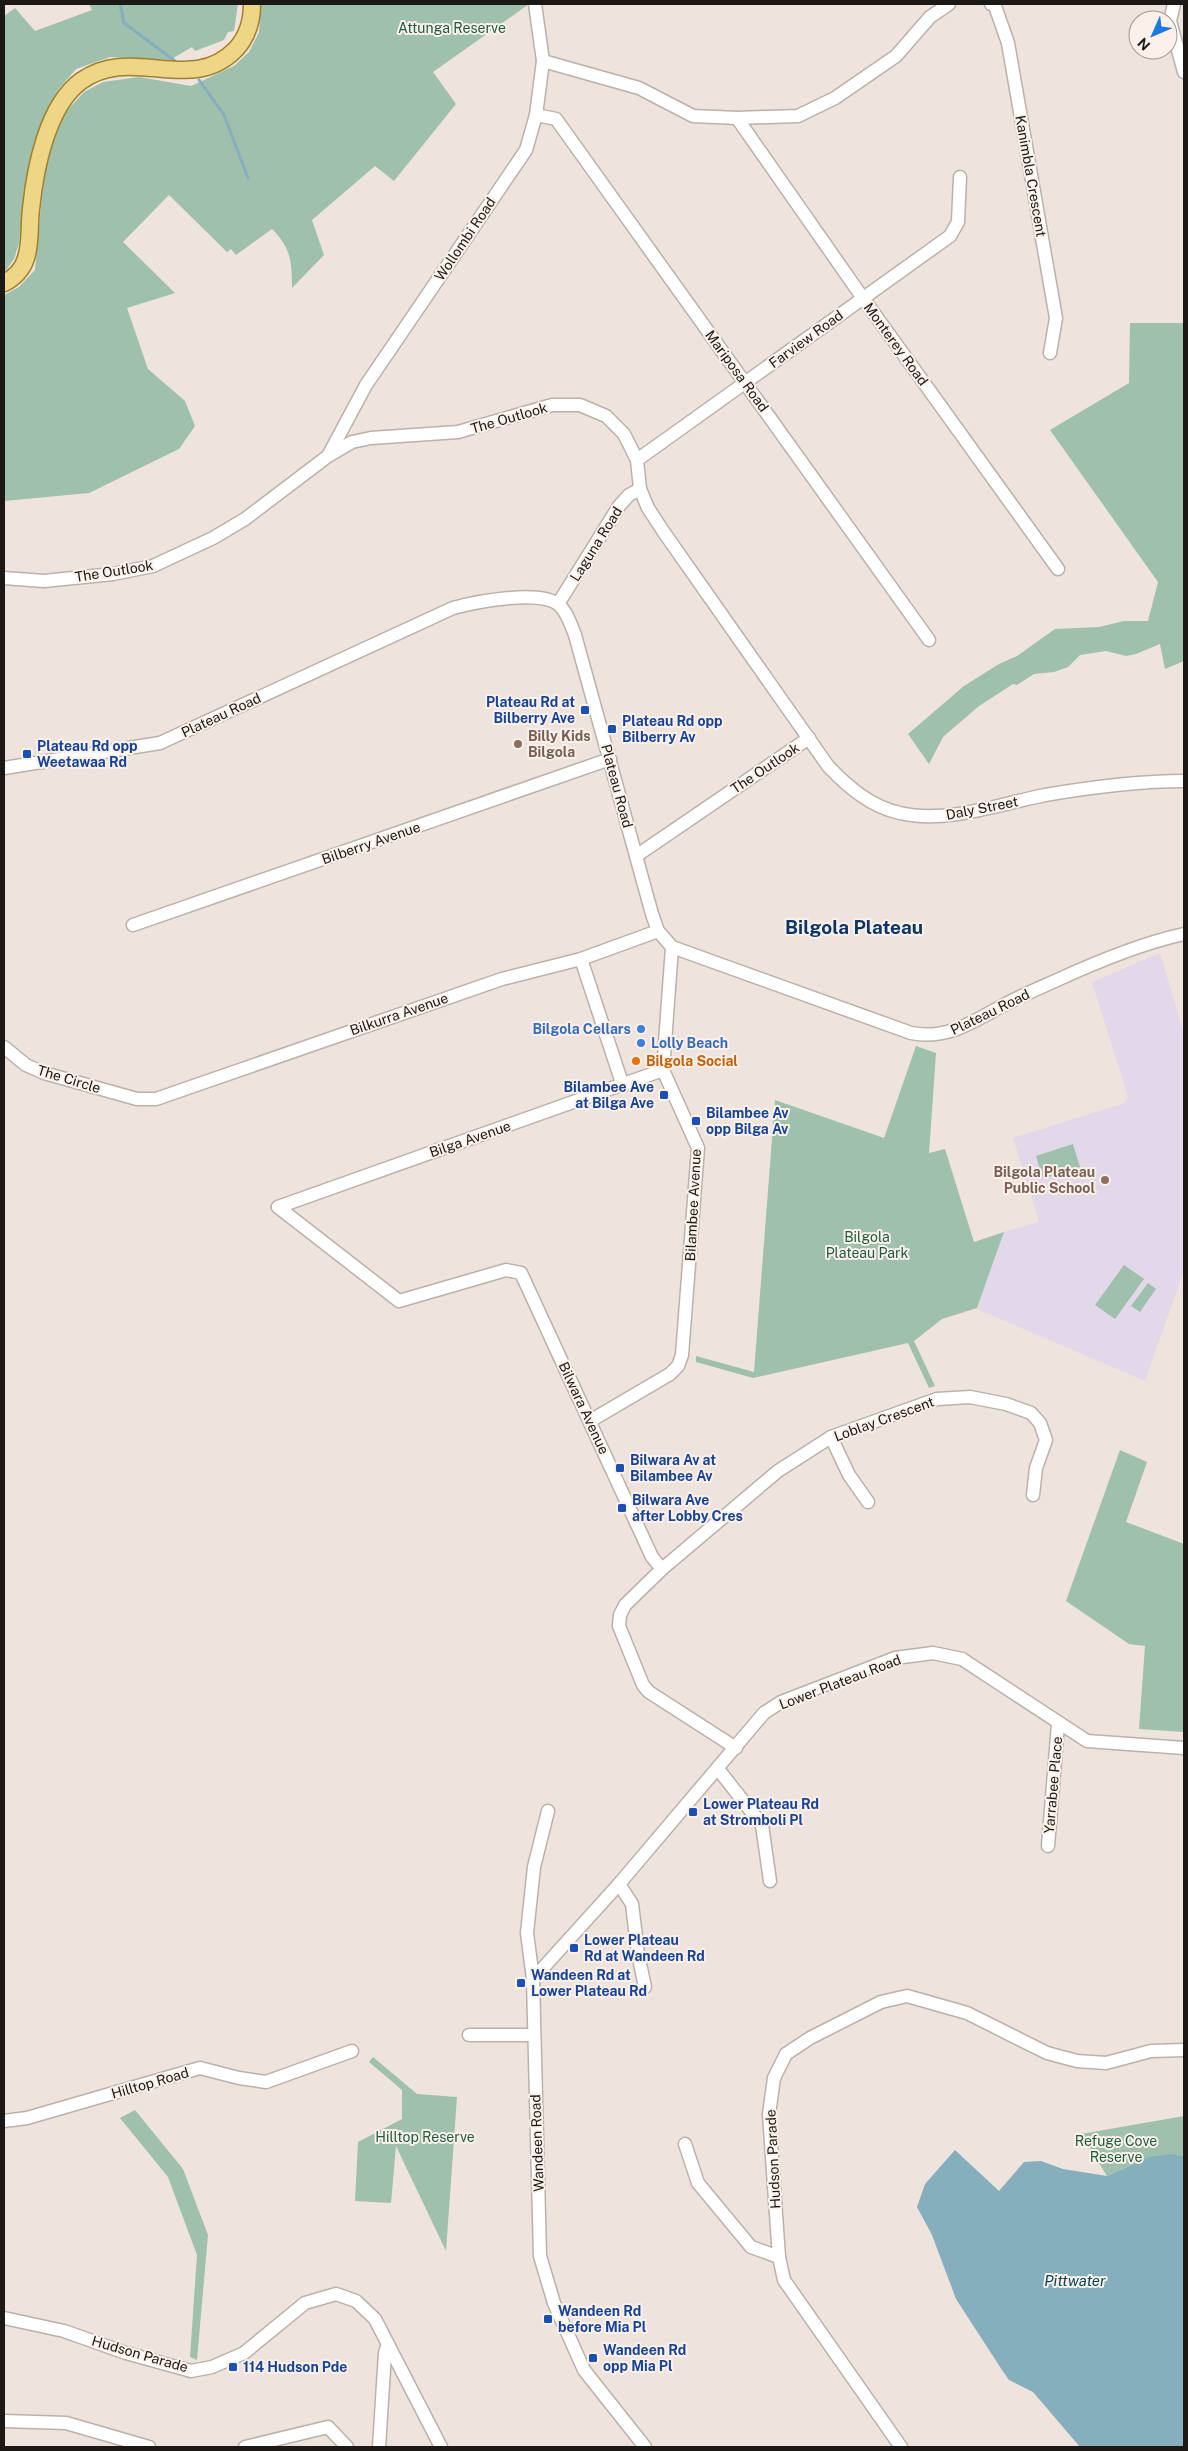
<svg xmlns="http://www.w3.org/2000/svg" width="1188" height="2451" font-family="'Public Sans',sans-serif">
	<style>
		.education { fill: #e3d7ea }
		.green { fill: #9ec0ad }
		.water { fill: #86afbe }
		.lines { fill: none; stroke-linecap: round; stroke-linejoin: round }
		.stream { stroke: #86afbe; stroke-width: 3 }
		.minor-casing { stroke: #bbb1ab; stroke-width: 15 }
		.major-casing { stroke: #9e812a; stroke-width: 19 }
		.minor { stroke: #fff; stroke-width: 12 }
		.major { stroke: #efd586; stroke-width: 16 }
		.transit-dot { fill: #1a4fb4; stroke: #fbf1ea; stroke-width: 2 }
		.education-dot { fill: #8d6e63; stroke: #fbf1ea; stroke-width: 2 }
		.shop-dot { fill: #3f7fe0; stroke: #fbf1ea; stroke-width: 2 }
		.food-dot { fill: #e8710a; stroke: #fbf1ea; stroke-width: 2 }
		.labels { text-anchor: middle; stroke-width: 4; stroke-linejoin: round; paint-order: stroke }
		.park-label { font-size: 14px; fill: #1c5b3f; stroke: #fbf1ea }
		.street-label { font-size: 14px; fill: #1b1815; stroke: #fbf1ea }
		.transit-label { font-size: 14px; font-weight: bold; fill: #164399; stroke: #fbf1ea; text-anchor: start }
		.education-label { font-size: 14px; font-weight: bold; fill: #785e54; stroke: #fbf1ea; text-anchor: start }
		.shop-label { font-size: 14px; font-weight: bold; fill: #366cbe; stroke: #fbf1ea; text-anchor: end }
		.food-label { font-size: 14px; font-weight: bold; fill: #c56008; stroke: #fbf1ea; text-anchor: start }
		.water-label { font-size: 15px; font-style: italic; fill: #044353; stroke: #fbf1ea }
		.district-label { font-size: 19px; font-weight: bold; fill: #093568; stroke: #fbf1ea }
	</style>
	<rect width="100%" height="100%" fill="#eee3dd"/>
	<path class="education" d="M1160 953 1184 1034V1270L1145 1381 977 1309 1004 1232 1039 1222 1013 1138 1125 1103 1128 1097 1092 982Z"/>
	<g class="green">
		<path d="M89 4H238L234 31 228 32 224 40 195 51 192 47 170 60 110 57 76 69 58 90 43 122 28 170 19 243 14 259 4 273V16L15 8 35 31 92 10Z"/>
		<path d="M261 4H529L433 72 456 104 394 181 375 166 312 220 324 255 292 288C292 262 291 248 272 229L236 255 231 249 227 252 169 195 123 242 175 293 127 308 148 369 185 401 195 426 179 449 89 493 4 501V295L19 287 35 270 44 175 50 144 65 113 84 92 103 82 139 77 191 86 234 66 249 52 259 32Z"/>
		<path d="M1130 323H1184V661L1165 669 1160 644 1136 654 1126 656 1106 651 1080 655 1068 667 1054 672 1034 674 1017 685 1013 684 979 706 943 737 929 764 908 734 964 686 999 664 1017 656 1055 629 1099 627 1124 621H1148L1158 582 1050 430 1129 383Z"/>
		<path d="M916 1046 936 1053 929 1153 945 1149 974 1242 1004 1232 977 1308 942 1319 914 1341 935 1386 929 1388 908 1343 753 1378 696 1362V1356L754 1372 775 1100 884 1138Z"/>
		<path d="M1073 1144 1080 1167 1043 1179 1036 1156Z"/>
		<path d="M1124 1265 1144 1279 1115 1319 1095 1305Z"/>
		<path d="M1148 1283 1156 1289 1140 1312 1131 1306Z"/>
		<path d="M1120 1450 1147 1462 1126 1522 1184 1544V1732L1139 1729 1145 1646 1129 1644 1066 1601Z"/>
		<path d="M373 2057 417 2094 457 2097 446 2251 396 2146 391 2203 355 2201 358 2142 402 2119V2090L369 2062Z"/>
		<path d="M135 2110 183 2169 208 2235 197 2360 190 2357 197 2255 168 2177 120 2118Z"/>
		<path d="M1184 2116V2156C1155 2153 1133 2164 1107 2176L1081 2134Z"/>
	</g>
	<path class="water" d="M955 2150 999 2191 1024 2162 1041 2161 1063 2169 1107 2176 1149 2157 1171 2154 1184 2156V2447H1080L1033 2392 1009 2380 1002 2370 956 2299 932 2235 917 2207 925 2184Z"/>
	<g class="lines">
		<g class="stream">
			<path d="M120 4 124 23 175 61"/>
			<path d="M199 80 224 115 248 178"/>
		</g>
		<g class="minor-casing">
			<g id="minor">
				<path d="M991 4 995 6 1008 43 1056 318 1050 353"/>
				<path d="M1174 4 1170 21 1184 72"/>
				<path d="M543 61 639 88 693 116 737 118 798 116 835 98 896 56 930 17 949 4"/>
				<path d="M536 115 556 119 929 640"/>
				<path d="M737 118 860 294 1058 569"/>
				<path d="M328 456 366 385 526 150 536 115 543 61 535 4"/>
				<path d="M637 460 950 236 958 222 960 177"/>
				<path d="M4 578 44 581 113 574 153 566 213 538 245 519 328 456 352 442 371 438 458 432 552 405H580L606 416 624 434 637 460 640 489 648 508 663 531 828 766C848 787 871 807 900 813 945 824 1000 804 1045 795 1092 787 1137 781 1184 781"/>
				<path d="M558 604 619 506 629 495 640 489"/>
				<path d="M4 768 160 743 453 608C475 602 540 589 559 605 567 612 571 625 575 635L652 914 658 931 672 947 911 1033C946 1040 971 1023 1000 1007 1018 997 1037 989 1055 981 1094 963 1143 943 1184 934"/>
				<path d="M636 856 809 738"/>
				<path d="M133 925 610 759"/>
				<path d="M581 959 623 1086"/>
				<path d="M4 1047 26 1065 44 1073 137 1099H156L502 979 581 959 658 931"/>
				<path d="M278 1207 399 1301 506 1270 521 1273 652 1557 662 1569"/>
				<path d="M278 1207 663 1070"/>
				<path d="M590 1421 670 1374 678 1366 682 1355 698 1148 663 1070 672 947"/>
				<path d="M831 1437 849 1475 868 1502"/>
				<path d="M736 1748 649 1692 643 1685 619 1626 620 1615 625 1605 662 1569 778 1471 831 1437 937 1399 970 1397 1006 1404 1031 1413 1040 1423 1046 1440 1036 1468 1033 1495"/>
				<path d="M718 1769 762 1825 770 1881"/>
				<path d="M548 1811 534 1867 527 1933 533 1979 540 2256 554 2303 584 2370 645 2447"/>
				<path d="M1048 1846 1058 1724"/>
				<path d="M619 1884 632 1904 638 1954 645 1987"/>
				<path d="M533 1979 619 1884 764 1713 781 1702 895 1658 933 1653 962 1659 1087 1741 1184 1748"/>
				<path d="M469 2035H533"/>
				<path d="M4 2121 27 2118 200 2068 239 2078 266 2082 352 2051"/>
				<path d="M685 2144 698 2183 751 2247 779 2257"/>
				<path d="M4 2318 64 2331 126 2353 191 2371 212 2367 244 2353 305 2303 336 2294 356 2301 375 2319 441 2447"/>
				<path d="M4 2421 66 2423 149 2447"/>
				<path d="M245 2447 328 2427 347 2447"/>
				<path d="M379 2447 385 2353 388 2344"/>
				<path d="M901 2447 784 2280 779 2257 769 2114 774 2078 786 2054 810 2038 881 2002 907 1996 967 2013 1047 2053 1077 2061 1106 2063 1151 2051 1184 2050"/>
			</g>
		</g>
		<g class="major-casing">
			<path id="major" d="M4 283C14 278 23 269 26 258 31 243 29 225 31 209 35 169 47 106 81 81 132 44 191 96 236 49 247 37 252 20 252 4"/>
		</g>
		<use href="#minor" class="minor"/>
		<use href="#major" class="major"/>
	</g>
	<g class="transit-dot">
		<rect x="580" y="705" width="10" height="10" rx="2.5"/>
		<rect x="607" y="724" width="10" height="10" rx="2.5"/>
		<rect x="22" y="749" width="10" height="10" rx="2.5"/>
		<rect x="659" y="1090" width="10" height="10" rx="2.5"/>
		<rect x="691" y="1116" width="10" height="10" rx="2.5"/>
		<rect x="615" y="1463" width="10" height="10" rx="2.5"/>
		<rect x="617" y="1503" width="10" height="10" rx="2.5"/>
		<rect x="688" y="1807" width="10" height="10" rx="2.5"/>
		<rect x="569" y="1943" width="10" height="10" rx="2.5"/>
		<rect x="516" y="1978" width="10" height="10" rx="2.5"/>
		<rect x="543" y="2314" width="10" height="10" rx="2.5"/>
		<rect x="588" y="2353" width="10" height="10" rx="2.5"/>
		<rect x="228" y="2362" width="10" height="10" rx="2.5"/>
	</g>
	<g class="education-dot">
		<circle cx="518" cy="744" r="5"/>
		<circle cx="1105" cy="1180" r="5"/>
	</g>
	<g class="shop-dot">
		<circle cx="641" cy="1029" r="5"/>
		<circle cx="641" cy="1043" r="5"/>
	</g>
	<circle class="food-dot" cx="636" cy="1061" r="5"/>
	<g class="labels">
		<g class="park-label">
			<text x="452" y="33">Attunga Reserve</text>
			<text x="867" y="1242">Bilgola<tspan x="867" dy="16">Plateau Park</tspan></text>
			<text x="425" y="2142">Hilltop Reserve</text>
			<text x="1116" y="2146">Refuge Cove<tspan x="1116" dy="16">Reserve</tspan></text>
		</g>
		<g class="street-label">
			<text transform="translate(1031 176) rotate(80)" y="5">Kanimbla Crescent</text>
			<text transform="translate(465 239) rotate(-56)" y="5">Wollombi Road</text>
			<text transform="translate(806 339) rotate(-36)" y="5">Farview Road</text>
			<text transform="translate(896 344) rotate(54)" y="5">Monterey Road</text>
			<text transform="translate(737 371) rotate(54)" y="5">Mariposa Road</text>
			<text transform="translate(509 418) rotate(-16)" y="5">The Outlook</text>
			<text transform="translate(596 544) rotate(-58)" y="5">Laguna Road</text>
			<text transform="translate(114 571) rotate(-9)" y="5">The Outlook</text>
			<text transform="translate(221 715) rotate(-25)" y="5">Plateau Road</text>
			<text transform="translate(765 768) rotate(-34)" y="5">The Outlook</text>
			<text transform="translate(617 786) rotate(75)" y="5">Plateau Road</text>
			<text transform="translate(982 808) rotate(-11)" y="5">Daly Street</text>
			<text transform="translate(371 843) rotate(-19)" y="5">Bilberry Avenue</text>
			<text transform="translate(990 1012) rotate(-26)" y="5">Plateau Road</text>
			<text transform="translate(399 1014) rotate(-19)" y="5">Bilkurra Avenue</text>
			<text transform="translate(69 1079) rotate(17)" y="5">The Circle</text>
			<text transform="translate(470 1139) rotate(-19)" y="5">Bilga Avenue</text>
			<text transform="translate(693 1205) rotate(-87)" y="5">Bilambee Avenue</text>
			<text transform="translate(584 1408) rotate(65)" y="5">Bilwara Avenue</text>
			<text transform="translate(884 1419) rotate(-20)" y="5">Loblay Crescent</text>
			<text transform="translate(840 1682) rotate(-21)" y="5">Lower Plateau Road</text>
			<text transform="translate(1053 1785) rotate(-85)" y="5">Yarrabee Place</text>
			<text transform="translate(150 2083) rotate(-16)" y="5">Hilltop Road</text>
			<text transform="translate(537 2143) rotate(-92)" y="5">Wandeen Road</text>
			<text transform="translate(773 2159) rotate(-93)" y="5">Hudson Parade</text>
			<text transform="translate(140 2354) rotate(16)" y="5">Hudson Parade</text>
		</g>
		<g class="transit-label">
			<text x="575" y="707" text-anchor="end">Plateau Rd at<tspan x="575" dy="16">Bilberry Ave</tspan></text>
			<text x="622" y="726">Plateau Rd opp<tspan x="622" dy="16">Bilberry Av</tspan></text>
			<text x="37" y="751">Plateau Rd opp<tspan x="37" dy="16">Weetawaa Rd</tspan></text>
			<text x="654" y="1092" text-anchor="end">Bilambee Ave<tspan x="654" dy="16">at Bilga Ave</tspan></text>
			<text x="706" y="1118">Bilambee Av<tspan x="706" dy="16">opp Bilga Av</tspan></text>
			<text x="630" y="1465">Bilwara Av at<tspan x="630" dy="16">Bilambee Av</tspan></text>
			<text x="632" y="1505">Bilwara Ave<tspan x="632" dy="16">after Lobby Cres</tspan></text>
			<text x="703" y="1809">Lower Plateau Rd<tspan x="703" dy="16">at Stromboli Pl</tspan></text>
			<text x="584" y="1945">Lower Plateau<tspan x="584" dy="16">Rd at Wandeen Rd</tspan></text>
			<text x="531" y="1980">Wandeen Rd at<tspan x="531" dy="16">Lower Plateau Rd</tspan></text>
			<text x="558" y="2316">Wandeen Rd<tspan x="558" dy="16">before Mia Pl</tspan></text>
			<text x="603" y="2355">Wandeen Rd<tspan x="603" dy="16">opp Mia Pl</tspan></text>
			<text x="243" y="2372">114 Hudson Pde</text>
		</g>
		<g class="education-label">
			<text x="528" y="741">Billy Kids<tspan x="528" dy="16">Bilgola</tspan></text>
			<text x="1095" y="1177" text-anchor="end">Bilgola Plateau<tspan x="1095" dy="16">Public School</tspan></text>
		</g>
		<g class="shop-label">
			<text x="631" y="1034">Bilgola Cellars</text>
			<text x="651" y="1048" text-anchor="start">Lolly Beach</text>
		</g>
		<g class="food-label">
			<text x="646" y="1066">Bilgola Social</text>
		</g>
		<g class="water-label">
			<text x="1075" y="2286">Pittwater</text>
		</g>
		<g class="district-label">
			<text x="854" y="934">Bilgola Plateau</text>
		</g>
	</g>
	<rect width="1188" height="2451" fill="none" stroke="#1b1815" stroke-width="10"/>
	<g transform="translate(1153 35) rotate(225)"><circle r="24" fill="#fbf1ea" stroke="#a19a95"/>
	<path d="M0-4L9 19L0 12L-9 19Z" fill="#1b79e2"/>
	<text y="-8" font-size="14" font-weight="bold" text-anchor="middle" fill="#1b1815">N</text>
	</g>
</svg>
